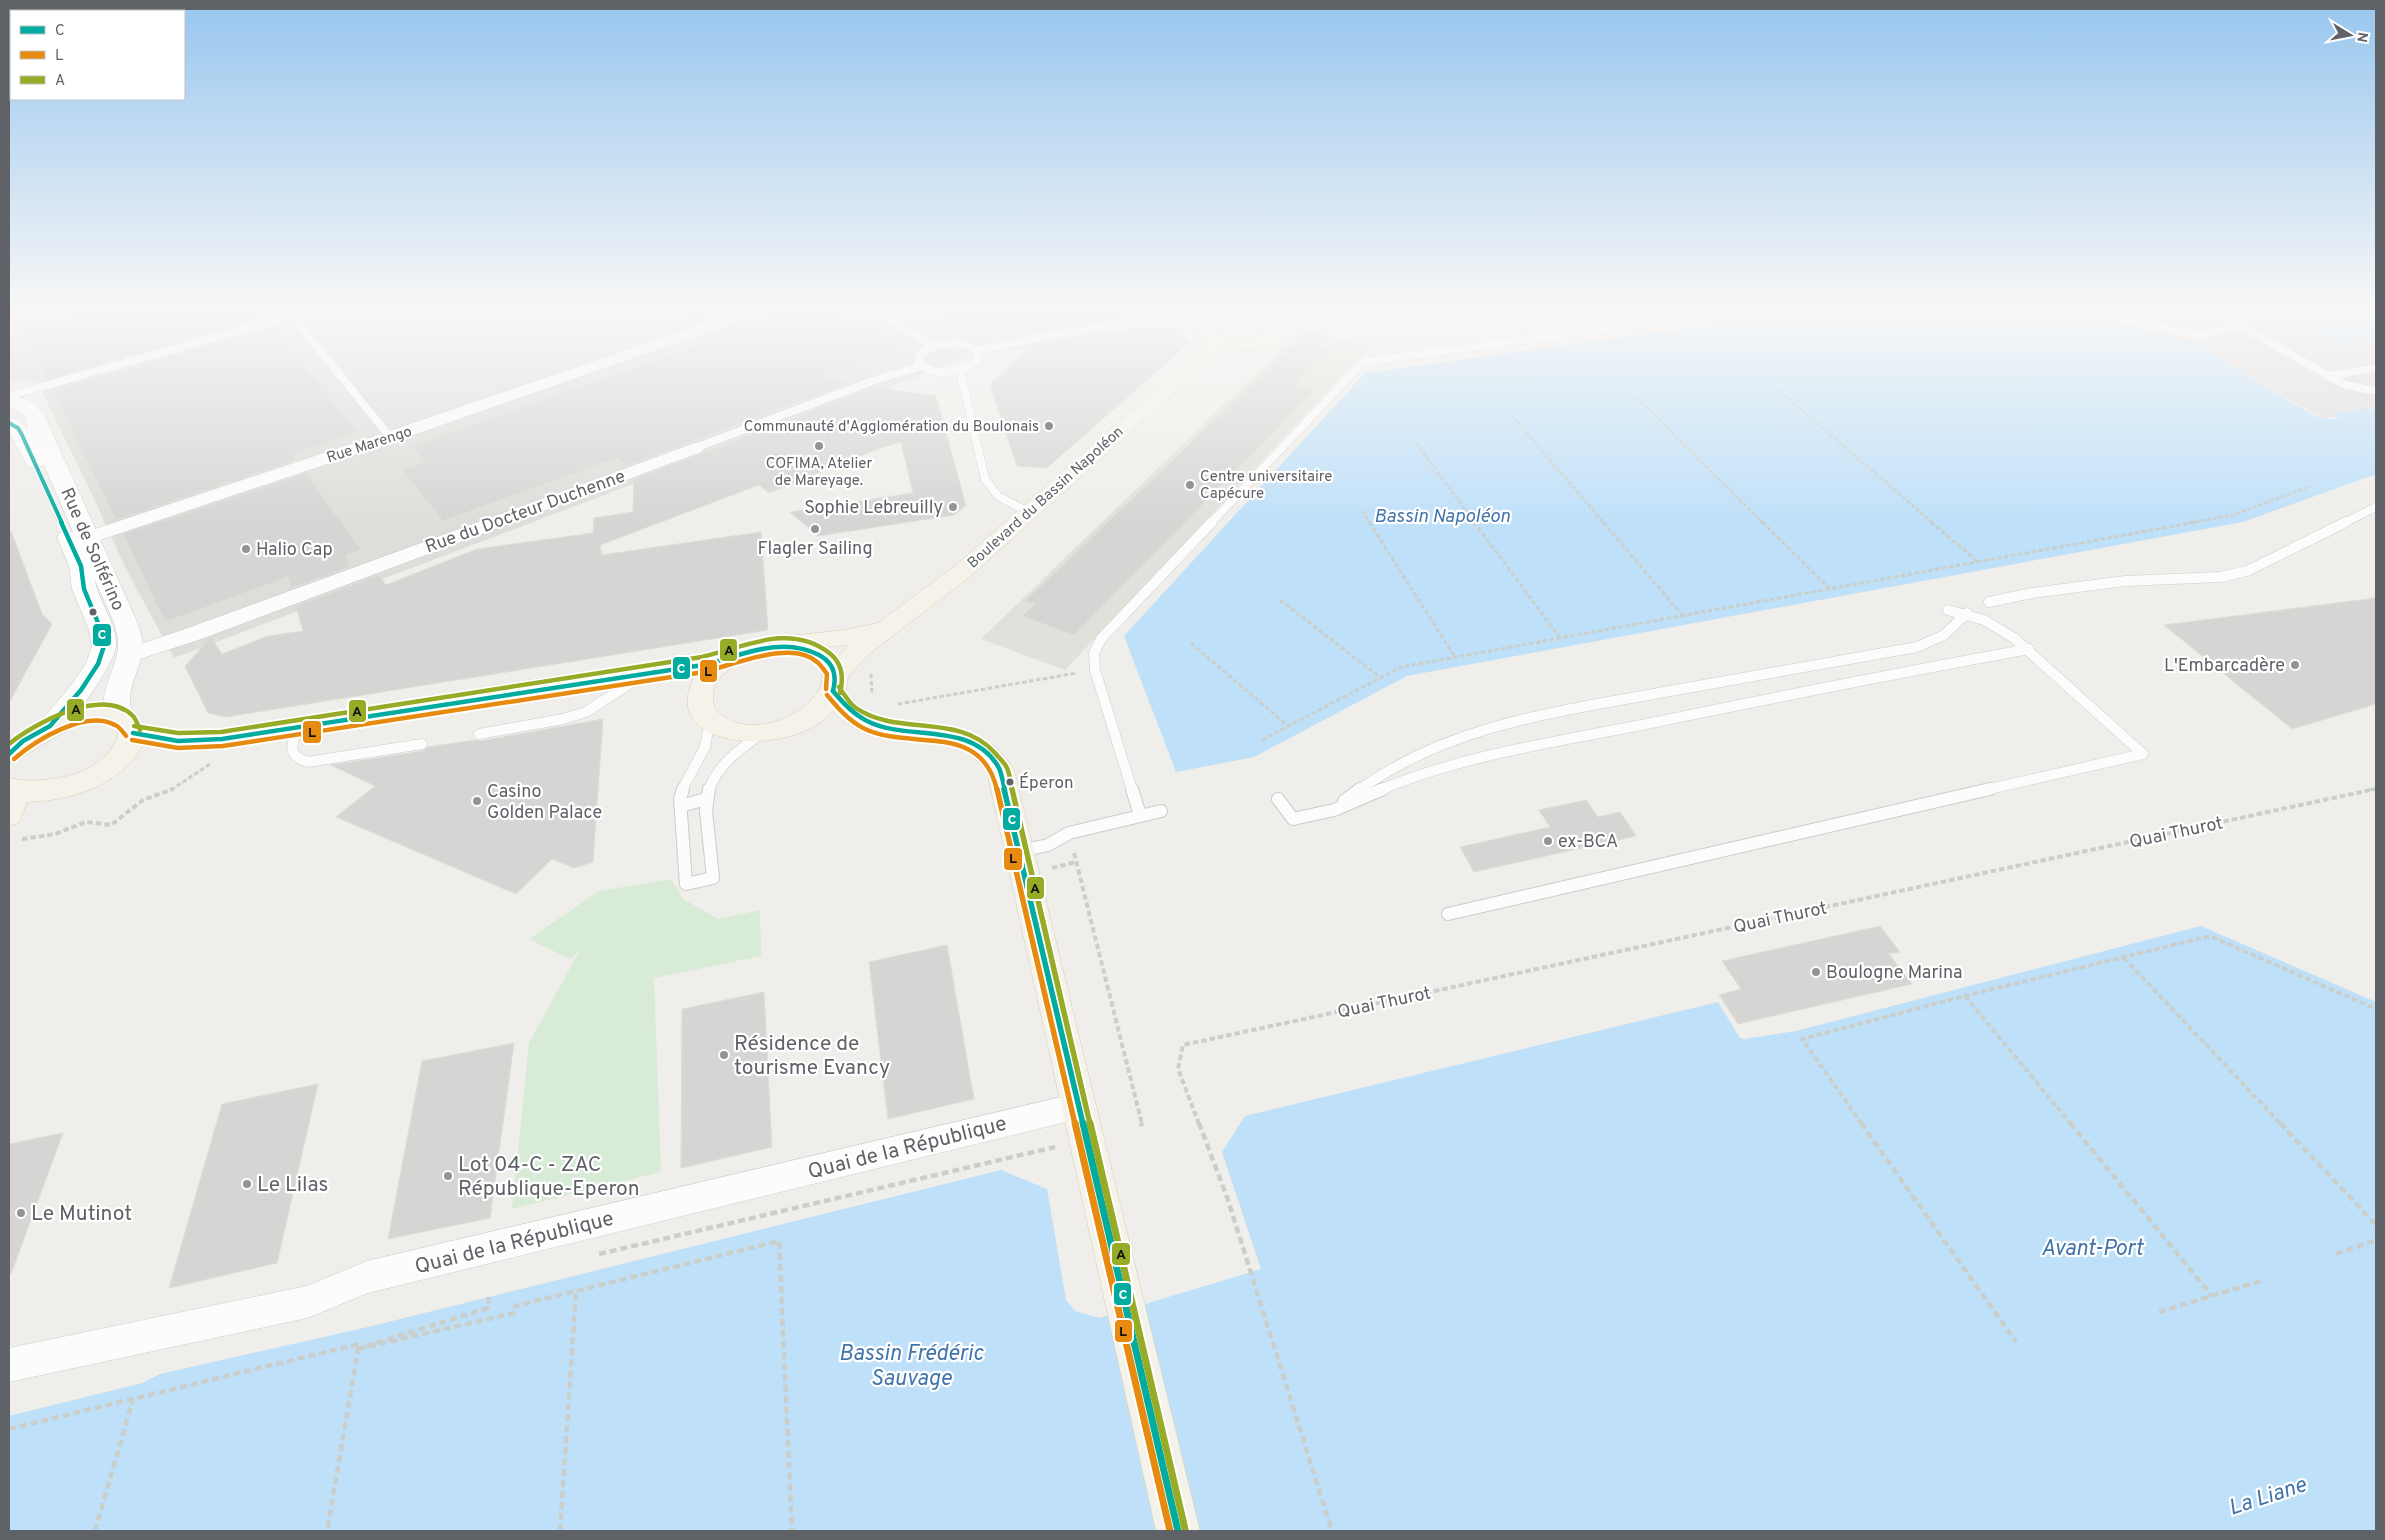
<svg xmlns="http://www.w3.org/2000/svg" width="2385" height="1540" font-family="Overpass,sans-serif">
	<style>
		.industrial { fill: #dfddda }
		.education { fill: #e2e0da }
		.green { fill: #d8ebd6 }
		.water { fill: #bfe0f9 }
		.building { fill: #d6d5d3; stroke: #deddd9 }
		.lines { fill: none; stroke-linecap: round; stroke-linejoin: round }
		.lane-far2-casing { stroke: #cbcccc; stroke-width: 9 }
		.lane-far1-casing { stroke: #cbcccc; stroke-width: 11 }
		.lane-casing { stroke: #cbcccc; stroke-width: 14 }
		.street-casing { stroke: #cbcccc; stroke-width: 1 }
		.secondary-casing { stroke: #cacacb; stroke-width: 1 }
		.primary-casing { stroke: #d7ceb8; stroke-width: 1 }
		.path-far3 { stroke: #cacfcc; stroke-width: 2.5; stroke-dasharray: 4 2; stroke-linecap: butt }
		.path-far2 { stroke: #cacfcc; stroke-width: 3; stroke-dasharray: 4.5 2.5; stroke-linecap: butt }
		.path-far1 { stroke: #cacfcc; stroke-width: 4; stroke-dasharray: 5.5 3; stroke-linecap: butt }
		.path { stroke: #cacfcc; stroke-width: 4.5; stroke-dasharray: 7 4; stroke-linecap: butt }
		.lane-far2 { stroke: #fdfcfc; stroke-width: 8 }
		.lane-far1 { stroke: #fdfcfc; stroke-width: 10 }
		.lane { stroke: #fdfcfc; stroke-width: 12 }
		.street { fill: #fdfcfc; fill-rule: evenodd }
		.secondary { fill: #fdfcfc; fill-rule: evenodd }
		.primary { fill: #f4f2e9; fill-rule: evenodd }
		.bus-1-far3-casing { stroke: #fff; stroke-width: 6 }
		.bus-1-far2-casing { stroke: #fff; stroke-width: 8 }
		.bus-1-far1-casing { stroke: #fff; stroke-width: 9 }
		.bus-1-casing { stroke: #fff; stroke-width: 11 }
		.bus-2-far2-casing { stroke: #fff; stroke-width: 8 }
		.bus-2-far1-casing { stroke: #fff; stroke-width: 9 }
		.bus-2-casing { stroke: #fff; stroke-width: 11 }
		.bus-3-far2-casing { stroke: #fff; stroke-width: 8 }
		.bus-3-far1-casing { stroke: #fff; stroke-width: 9 }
		.bus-3-casing { stroke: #fff; stroke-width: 11 }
		.bus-1-far3 { stroke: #00aba0; stroke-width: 4 }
		.bus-1-far2 { stroke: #00aba0; stroke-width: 4.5 }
		.bus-1-far1 { stroke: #00aba0; stroke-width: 5.5 }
		.bus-1 { stroke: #00aba0; stroke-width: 7 }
		.bus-2-far2 { stroke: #e78b10; stroke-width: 4.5 }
		.bus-2-far1 { stroke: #e78b10; stroke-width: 5.5 }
		.bus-2 { stroke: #e78b10; stroke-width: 7 }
		.bus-3-far2 { stroke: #97ab27; stroke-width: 4.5 }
		.bus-3-far1 { stroke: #97ab27; stroke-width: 5.5 }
		.bus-3 { stroke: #97ab27; stroke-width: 7 }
		.poi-dot { fill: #919496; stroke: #fff; stroke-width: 2 }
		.bus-dot { fill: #5f6368; stroke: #fff; stroke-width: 2 }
		.labels { text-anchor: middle; stroke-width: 4.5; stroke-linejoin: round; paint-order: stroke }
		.far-poi-label { font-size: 15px; fill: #5f6368; stroke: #fff; text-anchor: end }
		.far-street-label { font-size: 15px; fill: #5f6368; stroke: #fff }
		.bus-label { font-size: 17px; fill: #5f6368; stroke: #fff; text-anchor: start }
		.poi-label { font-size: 18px; fill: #5f6368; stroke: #fff; text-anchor: start }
		.street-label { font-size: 18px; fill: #5f6368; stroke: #fff }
		.water-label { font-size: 19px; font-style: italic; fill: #4174aa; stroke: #fff }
		.near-poi-label { font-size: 21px; fill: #5f6368; stroke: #fff; text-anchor: start }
		.near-street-label { font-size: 21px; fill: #5f6368; stroke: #fff }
		.near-water-label { font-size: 22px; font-style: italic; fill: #4174aa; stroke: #fff }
		.line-badge { stroke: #fff; stroke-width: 2 }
		.badge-label { font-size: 14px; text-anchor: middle; font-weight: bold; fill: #fff }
		.pale-badge-label { font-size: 14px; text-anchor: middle; font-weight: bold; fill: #111 }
	</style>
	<rect width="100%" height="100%" fill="#efeeea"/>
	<g class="industrial">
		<path d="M9 308H1346L974 355 174 658 126 569 89 488 37 382 22 380 9 382Z"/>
		<path d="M2034 308H2376V412L2368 408 2333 413 2340 417H2320L2191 341Z"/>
	</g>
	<path class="education" d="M1302 329 1370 346 1065 670 981 639Z"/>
	<path class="green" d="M671 879 683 899 718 919 760 910 761 956 654 978 661 1172 512 1209 529 1043 580 950 570 959 529 939 599 891Z"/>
	<g class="water">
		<path d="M1830 308H2034L2191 341 2315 416 2329 419 2339 417 2332 413 2368 408 2376 412V474L2243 522 1407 676 1254 757 1176 772 1124 636 1365 373Z"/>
		<path d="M2376 308V339L2337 345 2293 320Z"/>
		<path d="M2201 926 2376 1002V1531H9V1416L142 1383 160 1374 368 1327 1001 1170 1047 1189 1066 1300 1075 1311 1099 1318 1261 1269 1222 1152 1245 1116 1718 1002 1740 1038 1744 1039 1796 1031Z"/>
	</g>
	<g class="building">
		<path d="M87 308H260L266 317 47 379 20 325Z"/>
		<path d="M670 308H742L694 325Z"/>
		<path d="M773 308H837L901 346 820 378 850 383 626 466 617 458 443 521 402 470 425 462 412 446 715 339 707 334 769 313Z"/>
		<path d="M938 308H1136L1151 317 1091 323 1032 333 938 325Z"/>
		<path d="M274 327 357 433 292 455 296 460 116 520 52 390Z"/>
		<path d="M1150 329H1170L1190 342 1047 468 1017 466 990 385 1030 346 1093 335Z"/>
		<path d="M1308 331 1327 351 1294 384 1315 390 1074 635 1022 616 1035 604 1025 601Z"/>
		<path d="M874 387 936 396 966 506 954 515 818 536 790 512 913 493 901 442 875 450 769 493 759 485 600 545 602 555 761 532 768 630 226 717 208 713 185 666 211 637 222 654 268 636 303 631 296 606 379 575 386 585 477 549 593 533 594 518 633 512 634 479Z"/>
		<path d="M306 473 361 550 346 556 349 567 291 588 288 577 165 622 123 534Z"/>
		<path d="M9 531H11L42 614 52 624 9 703Z"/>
		<path d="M2376 598V704L2292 729 2164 625Z"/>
		<path d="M603 719 593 862 574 868 552 859 516 894 336 817 375 786 331 765 423 751 428 747 475 740 480 741Z"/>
		<path d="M1586 800 1598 817 1620 812 1636 836 1474 872 1460 847 1550 827 1539 810Z"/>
		<path d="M1880 926 1900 952 1889 954 1912 984 1738 1024 1719 995 1741 989 1722 961Z"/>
		<path d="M947 945 974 1099 888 1119 869 962Z"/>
		<path d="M764 992 772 1147 681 1168 682 1009Z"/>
		<path d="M514 1043 490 1218 388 1239 422 1061Z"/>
		<path d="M318 1084 277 1263 169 1288 222 1104Z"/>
		<path d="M63 1133 11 1274H9V1144Z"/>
	</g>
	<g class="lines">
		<g class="lane-far2-casing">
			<g id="lane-far2">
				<path d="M286 308 390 437"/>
				<path d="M871 308 934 346"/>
				<path d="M2065 308 2197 335 2239 326"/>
				<path d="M2209 308 2345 385 2376 391"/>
				<path d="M959 343 969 346 978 353 977 361C960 374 935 378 918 362L920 354C932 345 944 343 959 343Z"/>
				<path d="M977 351C1055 334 1128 317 1209 325"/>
				<path d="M960 370 985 479 998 496 1028 512"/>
				<path d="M2328 376 2376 368"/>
				<path d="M9 396 318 308"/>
				<path d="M695 448 878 379 922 366"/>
				<path d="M1211 523 1363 362 1759 308"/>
				<path d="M2344 523 2374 508"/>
			</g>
		</g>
		<g class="lane-far1-casing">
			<g id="lane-far1">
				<path d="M1989 602 2032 593 2125 581 2220 577 2247 571 2346 522"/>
				<path d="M1948 610 1984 620 2014 638 2143 754 1985 790"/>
				<path d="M299 727C291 744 286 756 308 762L422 744"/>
				<path d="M479 734 563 719 586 712 643 675"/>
				<path d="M682 790 705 747 710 719"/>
				<path d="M709 790C718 764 740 749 762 733"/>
				<path d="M1132 790 1095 670 1094 653 1101 639 1212 522"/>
				<path d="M1359 790C1450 724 1562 711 1670 691 1753 677 1835 662 1917 647L1944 635 1967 613"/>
				<path d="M1380 790C1461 756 1550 743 1636 726 1767 699 1898 673 2029 649"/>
			</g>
		</g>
		<g class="lane-casing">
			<g id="lane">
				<path d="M683 789 680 799 686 884 713 878 706 811 709 789"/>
				<path d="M1132 789 1140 815"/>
				<path d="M1278 799 1293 819 1334 810 1383 789"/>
				<path d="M1344 801 1360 789"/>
				<path d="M681 806 706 799"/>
				<path d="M1020 851 1048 845 1069 833 1161 811"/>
				<path d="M1448 914 1990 789"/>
			</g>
		</g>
		<g class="street-casing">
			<g id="street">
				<path d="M748 308H771L768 311 396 441 94 542 87 544 80 542 77 538 80 534 384 433Z"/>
				<path d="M695 443 701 444 704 448 701 452 204 638 128 663 120 661 117 656 120 651 188 628Z"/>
				<path d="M1078 1093 1089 1097 1093 1106 1089 1115 1078 1119 368 1293 307 1318 9 1382V1348L307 1286 367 1261Z"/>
			</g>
		</g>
		<g class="secondary-casing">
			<path id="secondary" d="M9 394 31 401 44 414 138 624C140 631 143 639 143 647 140 675 125 684 132 716L128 722 119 725 110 722C93 695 117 673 118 645 118 623 103 600 95 580 98 602 118 624 116 646 115 662 73 724 59 732 53 736 47 734 41 732L37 726 72 684 86 663 92 646 89 630 72 589 69 566 57 537 60 532H73L44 465 35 469 28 467 9 432V417L16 419 28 428 24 415 9 406Z"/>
		</g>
		<g class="primary-casing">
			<path id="primary" d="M1273 308H1297L1294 312 1276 320C1301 350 1240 354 1223 349L972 575 868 655 848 677 846 691C886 750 970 695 1014 770L1200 1531H1156L987 772C980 763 972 754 961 749 924 731 865 750 833 711 791 761 650 749 697 673L550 695 222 748 178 750 143 744C122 785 71 801 27 802L19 823 9 826V778C46 786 111 775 119 730 96 698 32 757 9 763V739C38 719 96 691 131 711 136 713 140 721 143 726L178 732 222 730 550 677 703 656 762 639 844 630 878 623 956 565 1208 343 1198 332C1204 312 1228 307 1247 309 1252 310 1257 313 1262 312 1265 312 1270 309 1273 308ZM1230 320H1250L1264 328V333C1250 344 1229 344 1216 331L1219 326ZM849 645 838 657 824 647ZM787 653C881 667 764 762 715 709 701 668 759 654 787 653Z"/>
		</g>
		<g class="path-far3">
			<path d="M1943 320 1950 308"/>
			<path d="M1983 329 1993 308"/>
			<path d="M1775 387 1933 523"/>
			<path d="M1637 398 1763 523"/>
			<path d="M1514 418 1604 523"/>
			<path d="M1416 443 1475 523"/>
			<path d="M1362 511 1370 523"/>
			<path d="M2189 523 2233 515 2311 486"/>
		</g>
		<g class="path-far2">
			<path d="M1369 522 1455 657"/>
			<path d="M1474 522 1560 638"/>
			<path d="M1603 522 1683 616"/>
			<path d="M1762 522 1830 589"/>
			<path d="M1931 522 1978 562"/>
			<path d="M1280 600 1381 678"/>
			<path d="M1191 643 1288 726"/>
			<path d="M871 674 872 695"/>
			<path d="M898 704 1077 673"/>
			<path d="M1262 740 1401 667 2196 522"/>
			<path d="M171 790 210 764"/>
			<path d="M2369 790 2376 789"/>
		</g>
		<g class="path-far1">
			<path d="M22 839 55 834 86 822 111 825 143 800 173 789"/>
			<path d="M1074 853 1142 1124"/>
			<path d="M1052 868 1076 862"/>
			<path d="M2124 958 2281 1124"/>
			<path d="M1965 996 2071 1124"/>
			<path d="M1199 1124 1178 1069 1183 1045 2375 789"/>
			<path d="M1862 1124 1802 1039 1965 996 2210 936 2376 1009"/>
		</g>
		<g class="path">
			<path d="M1141 1123 1142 1126"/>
			<path d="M1199 1123 1228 1200 1332 1531"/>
			<path d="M1861 1123 2016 1342"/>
			<path d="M2070 1123 2212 1296"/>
			<path d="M2280 1123 2376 1225"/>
			<path d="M599 1254 1055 1147"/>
			<path d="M2336 1254 2376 1240"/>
			<path d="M2159 1312 2264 1280"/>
			<path d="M366 1346 488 1308 489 1297"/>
			<path d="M358 1349 514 1313 515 1306 779 1241 792 1531"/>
			<path d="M9 1429 359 1344 327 1531"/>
			<path d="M95 1531 133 1399"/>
			<path d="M560 1531 576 1291"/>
		</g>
		<use href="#lane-far2" class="lane-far2"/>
		<use href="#lane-far1" class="lane-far1"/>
		<use href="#lane" class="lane"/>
		<use href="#street" class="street"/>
		<use href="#secondary" class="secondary"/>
		<use href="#primary" class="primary"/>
		<g class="bus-1-far3-casing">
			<path id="bus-1-far3" d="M9 423 18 428 22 435 62 523"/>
		</g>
		<g class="bus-1-far2-casing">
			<g id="bus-1-far2">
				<path d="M833 691C843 703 853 714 867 721 908 742 972 720 999 768 1002 775 1003 783 1005 790"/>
				<path d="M133 733 178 741 222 739 703 665C741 656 781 635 819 655 834 663 837 676 833 691"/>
				<path d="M9 754 23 741 50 726 81 690 98 664 104 646 101 630 84 589 81 566 61 522"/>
			</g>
		</g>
		<g class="bus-1-far1-casing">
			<path id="bus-1-far1" d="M1004 789 1083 1124"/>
		</g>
		<g class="bus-1-casing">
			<path id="bus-1" d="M1083 1123 1178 1531"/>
		</g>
		<g class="bus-2-far2-casing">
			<g id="bus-2-far2">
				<path d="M827 695C838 708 848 720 863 728 911 752 981 720 997 790"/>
				<path d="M132 740 178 748 223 746 704 672C733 665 792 639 817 662 821 665 824 670 827 674L826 689"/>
				<path d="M14 759C36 740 86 709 115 725 120 727 123 732 126 736"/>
			</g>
		</g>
		<g class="bus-2-far1-casing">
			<path id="bus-2-far1" d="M997 789 1075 1124"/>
		</g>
		<g class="bus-2-casing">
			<path id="bus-2" d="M1075 1123 1170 1531"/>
		</g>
		<g class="bus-3-far2-casing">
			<g id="bus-3-far2">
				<path d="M839 687C844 694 849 703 856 708 898 737 959 712 995 753 999 758 1005 763 1007 768 1010 775 1011 783 1012 790"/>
				<path d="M134 726 178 733 221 732 702 657C744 647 789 623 828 652 842 662 844 677 840 693"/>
				<path d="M9 744C35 723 103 686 133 716 136 719 138 726 140 730"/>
			</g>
		</g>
		<g class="bus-3-far1-casing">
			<path id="bus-3-far1" d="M1012 789 1090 1124"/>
		</g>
		<g class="bus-3-casing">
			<path id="bus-3" d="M1090 1123 1185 1529"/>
		</g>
		<use href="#bus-1-far3" class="bus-1-far3"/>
		<use href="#bus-1-far2" class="bus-1-far2"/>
		<use href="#bus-1-far1" class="bus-1-far1"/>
		<use href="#bus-1" class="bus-1"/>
		<use href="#bus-2-far2" class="bus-2-far2"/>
		<use href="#bus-2-far1" class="bus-2-far1"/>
		<use href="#bus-2" class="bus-2"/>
		<use href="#bus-3-far2" class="bus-3-far2"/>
		<use href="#bus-3-far1" class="bus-3-far1"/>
		<use href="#bus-3" class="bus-3"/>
	</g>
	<linearGradient id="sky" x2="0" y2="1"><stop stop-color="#97c6ef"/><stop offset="0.59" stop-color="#f8f7f6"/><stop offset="1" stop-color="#f8f7f6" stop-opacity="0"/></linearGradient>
	<rect width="2385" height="524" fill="url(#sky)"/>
	<g class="poi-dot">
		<circle cx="1049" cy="426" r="5"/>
		<circle cx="819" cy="446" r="5"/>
		<circle cx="1190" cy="485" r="5"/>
		<circle cx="953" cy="507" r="5"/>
		<circle cx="815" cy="529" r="5"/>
		<circle cx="246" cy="549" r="5"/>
		<circle cx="2295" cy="665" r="5"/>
		<circle cx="477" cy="801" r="5"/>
		<circle cx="1548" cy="841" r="5"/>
		<circle cx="1816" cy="972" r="5"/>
		<circle cx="724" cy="1055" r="5"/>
		<circle cx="448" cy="1176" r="5"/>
		<circle cx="247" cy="1184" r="5"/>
		<circle cx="21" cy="1213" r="5"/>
	</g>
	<g class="bus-dot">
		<circle cx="93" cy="612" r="4.5"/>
		<circle cx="1010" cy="782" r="4.5"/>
	</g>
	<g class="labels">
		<g class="far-poi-label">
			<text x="1039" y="431">Communauté d'Agglomération du Boulonais</text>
			<text x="819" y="468" text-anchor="middle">COFIMA, Atelier<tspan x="819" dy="17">de Mareyage.</tspan></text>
			<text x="1200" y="481" text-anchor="start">Centre universitaire<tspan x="1200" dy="17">Capécure</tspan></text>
		</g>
		<g class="far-street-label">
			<text transform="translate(369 444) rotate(-18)" y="5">Rue Marengo</text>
			<text transform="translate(1045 497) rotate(-42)" y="5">Boulevard du Bassin Napoléon</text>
		</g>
		<g class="bus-label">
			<text x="1019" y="788">Éperon</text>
		</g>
		<g class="poi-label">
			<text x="943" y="513" text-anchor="end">Sophie Lebreuilly</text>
			<text x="815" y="554" text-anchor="middle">Flagler Sailing</text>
			<text x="256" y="555">Halio Cap</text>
			<text x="2285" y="671" text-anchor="end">L'Embarcadère</text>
			<text x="487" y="797">Casino<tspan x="487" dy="21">Golden Palace</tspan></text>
			<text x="1558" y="847">ex-BCA</text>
			<text x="1826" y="978">Boulogne Marina</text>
		</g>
		<g class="street-label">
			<text transform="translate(525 511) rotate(-20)" y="6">Rue du Docteur Duchenne</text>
			<text transform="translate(93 549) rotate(66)" y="6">Rue de Solférino</text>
			<text transform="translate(2176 832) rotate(-12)" y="6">Quai Thurot</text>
			<text transform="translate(1780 917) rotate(-12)" y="6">Quai Thurot</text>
			<text transform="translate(1384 1002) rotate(-12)" y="6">Quai Thurot</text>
		</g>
		<g class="water-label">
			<text x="1442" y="522">Bassin Napoléon</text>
		</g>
		<g class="near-poi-label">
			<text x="734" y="1050">Résidence de<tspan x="734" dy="24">tourisme Evancy</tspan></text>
			<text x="458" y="1171">Lot 04-C - ZAC<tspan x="458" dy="24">République-Eperon</tspan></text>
			<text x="257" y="1191">Le Lilas</text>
			<text x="31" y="1220">Le Mutinot</text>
		</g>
		<g class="near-street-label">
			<text transform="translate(907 1147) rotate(-14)" y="7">Quai de la République</text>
			<text transform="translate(514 1242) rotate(-14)" y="7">Quai de la République</text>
		</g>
		<g class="near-water-label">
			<text x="2092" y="1255">Avant-Port</text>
			<text x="911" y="1360">Bassin Frédéric<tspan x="911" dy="25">Sauvage</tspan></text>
			<text transform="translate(2267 1495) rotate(-18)" y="8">La Liane</text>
		</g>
	</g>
	<g class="line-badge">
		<rect x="92" y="623" width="20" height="24" rx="5" fill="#00aba0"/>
		<rect x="719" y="638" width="19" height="24" rx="5" fill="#97ab27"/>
		<rect x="672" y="656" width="19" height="24" rx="5" fill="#00aba0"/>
		<rect x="699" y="659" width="19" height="24" rx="5" fill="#e78b10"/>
		<rect x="66" y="698" width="19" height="24" rx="5" fill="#97ab27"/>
		<rect x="348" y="699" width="19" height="24" rx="5" fill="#97ab27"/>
		<rect x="302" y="720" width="20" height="24" rx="5" fill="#e78b10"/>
		<rect x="1002" y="807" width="19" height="24" rx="5" fill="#00aba0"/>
		<rect x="1003" y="847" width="20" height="24" rx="5" fill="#e78b10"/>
		<rect x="1026" y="876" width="19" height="24" rx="5" fill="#97ab27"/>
		<rect x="1111" y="1242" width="20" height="24" rx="5" fill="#97ab27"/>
		<rect x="1113" y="1282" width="19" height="24" rx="5" fill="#00aba0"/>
		<rect x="1114" y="1319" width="19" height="24" rx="5" fill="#e78b10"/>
	</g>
	<g class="badge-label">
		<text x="102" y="639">C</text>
		<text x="681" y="673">C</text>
		<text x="1012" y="824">C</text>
		<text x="1123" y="1299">C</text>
	</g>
	<g class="pale-badge-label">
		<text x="729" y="655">A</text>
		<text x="708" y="676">L</text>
		<text x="76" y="714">A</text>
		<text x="357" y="716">A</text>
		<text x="312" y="737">L</text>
		<text x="1013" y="863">L</text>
		<text x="1035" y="893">A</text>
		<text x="1121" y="1259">A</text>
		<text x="1123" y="1336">L</text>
	</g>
	<rect width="2385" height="1540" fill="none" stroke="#5f6368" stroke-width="20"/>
	<rect x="10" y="10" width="175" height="90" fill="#ffffff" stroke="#bfc1c3"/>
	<rect x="20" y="26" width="25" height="8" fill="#00aba0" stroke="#bfc1c3"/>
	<text x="55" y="35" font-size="15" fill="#5f6368">C</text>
	<rect x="20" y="51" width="25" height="8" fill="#e78b10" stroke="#bfc1c3"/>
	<text x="55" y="60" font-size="15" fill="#5f6368">L</text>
	<rect x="20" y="76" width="25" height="8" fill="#97ab27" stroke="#bfc1c3"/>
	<text x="55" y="85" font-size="15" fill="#5f6368">A</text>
	<g transform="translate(2350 35) rotate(100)" stroke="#ffffff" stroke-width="4" paint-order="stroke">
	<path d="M0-4L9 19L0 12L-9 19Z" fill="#5f6368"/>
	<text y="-8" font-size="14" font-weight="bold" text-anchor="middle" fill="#5f6368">N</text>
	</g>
</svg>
